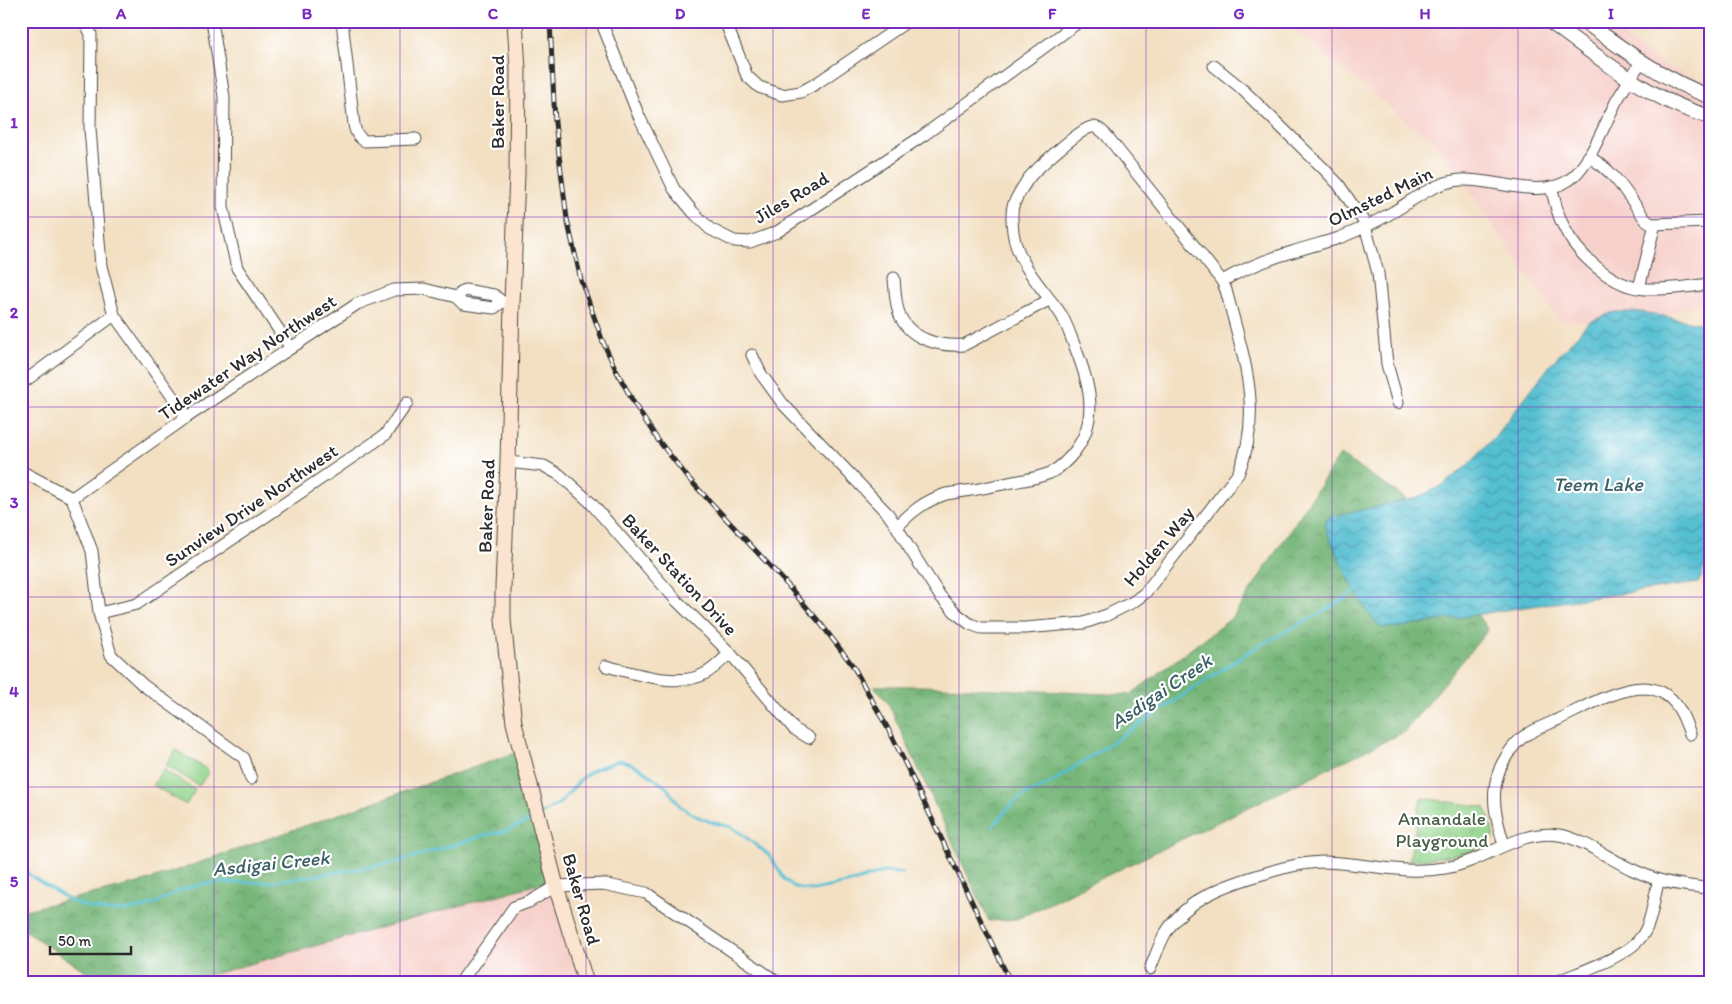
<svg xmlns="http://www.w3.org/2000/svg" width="1732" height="1004" font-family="Itim,sans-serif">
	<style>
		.built { fill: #f7d0cb }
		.grass { fill: url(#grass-tufts); stroke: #5f805c }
		.forest { fill: url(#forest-crowns); stroke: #507052 }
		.pitch { fill: #93d48c; stroke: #5f805c }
		.water { fill: url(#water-waves); stroke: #40757e }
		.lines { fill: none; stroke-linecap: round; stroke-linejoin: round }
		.stream { stroke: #55bfd2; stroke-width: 3 }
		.minor-casing { stroke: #494642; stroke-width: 13 }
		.tertiary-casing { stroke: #494642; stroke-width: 16 }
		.secondary-casing { stroke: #494642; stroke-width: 17 }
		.minor { stroke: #fff; stroke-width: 11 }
		.tertiary { stroke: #fff; stroke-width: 14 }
		.secondary { stroke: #fce5d0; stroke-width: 15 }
		.rail-casing { stroke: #2b2b2b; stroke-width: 5 }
		.rail { stroke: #fff; stroke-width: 3; stroke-dasharray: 9; stroke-linecap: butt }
		.grid { fill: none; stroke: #7b2cbf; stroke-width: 1; stroke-opacity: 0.55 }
		.labels { text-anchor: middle; stroke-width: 4.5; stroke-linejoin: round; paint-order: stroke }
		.street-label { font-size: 19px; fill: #2b2b2b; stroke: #fff }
		.park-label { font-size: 19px; fill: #4a5e48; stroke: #fff }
		.water-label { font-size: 20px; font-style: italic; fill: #3a5f65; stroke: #fff }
		.neatline { fill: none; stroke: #7b2cbf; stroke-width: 2 }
		.grid-label { font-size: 16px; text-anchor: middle; font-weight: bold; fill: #7b2cbf }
	</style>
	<defs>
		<pattern id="grass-tufts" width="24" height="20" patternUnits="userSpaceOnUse" patternTransform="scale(1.25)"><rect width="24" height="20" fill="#93d48c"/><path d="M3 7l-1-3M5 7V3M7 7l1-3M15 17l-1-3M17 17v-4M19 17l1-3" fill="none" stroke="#7fb679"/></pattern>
		<pattern id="forest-crowns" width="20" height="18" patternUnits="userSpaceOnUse" patternTransform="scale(1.25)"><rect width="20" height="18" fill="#76b678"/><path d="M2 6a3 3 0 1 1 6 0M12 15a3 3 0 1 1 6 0" fill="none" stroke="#619463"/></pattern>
		<pattern id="water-waves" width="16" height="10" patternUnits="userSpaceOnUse" patternTransform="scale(1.25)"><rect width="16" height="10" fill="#55bfd2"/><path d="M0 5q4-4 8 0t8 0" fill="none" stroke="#479bab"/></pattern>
	</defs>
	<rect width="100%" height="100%" fill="#fff"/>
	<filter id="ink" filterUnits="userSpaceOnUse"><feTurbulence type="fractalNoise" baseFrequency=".02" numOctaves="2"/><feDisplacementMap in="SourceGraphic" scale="10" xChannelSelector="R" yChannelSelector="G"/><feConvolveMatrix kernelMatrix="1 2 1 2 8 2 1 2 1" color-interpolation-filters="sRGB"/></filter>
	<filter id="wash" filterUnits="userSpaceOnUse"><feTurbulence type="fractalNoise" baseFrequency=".0096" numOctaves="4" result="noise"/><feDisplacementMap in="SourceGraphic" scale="20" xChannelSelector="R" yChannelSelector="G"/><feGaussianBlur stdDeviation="1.12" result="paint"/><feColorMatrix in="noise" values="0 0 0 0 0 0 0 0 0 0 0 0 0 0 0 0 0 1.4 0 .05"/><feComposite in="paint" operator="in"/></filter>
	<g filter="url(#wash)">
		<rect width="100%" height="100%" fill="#f3e0c3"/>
		<g class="built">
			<path d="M1284 21H1603L1644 52 1671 68 1695 78 1711 82V299L1641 324 1559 320 1431 136 1426 137Z"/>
			<path d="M553 880 579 983H181Z"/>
		</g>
		<path class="grass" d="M1421 798 1485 807C1488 815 1494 829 1493 837 1489 854 1424 859 1409 861Z"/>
		<g class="forest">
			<path d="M1340 455 1405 498 1386 579 1453 581 1488 630 1404 732 1017 919 989 921 888 703 874 686H921L1130 695 1233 617Z"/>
			<path d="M521 751 553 880 181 983H103L21 928V911L143 882Z"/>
		</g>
		<g class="pitch">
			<path d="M176 750 209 771 199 786 166 765Z"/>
			<path d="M163 769 195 790 186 805 153 785Z"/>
		</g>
		<path class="water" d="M1614 312H1641L1709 325 1711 328V451L1707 560 1702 575 1698 583 1511 609 1401 627 1382 628C1358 607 1338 555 1324 525L1329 517 1416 498 1443 485 1469 464 1495 436 1551 364 1589 322Z"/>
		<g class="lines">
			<g class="stream">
				<path d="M541 814 560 803 582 778 593 770 619 760 629 763 640 768 667 788 680 806 696 816 711 822 731 827 739 832 769 855 784 879 792 886 802 889 814 890 856 881 883 872 903 873"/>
				<path d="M992 827 1014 802 1023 796 1046 786 1253 649 1321 613 1356 591"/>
				<path d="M21 861 24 868 31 876 69 900 87 907 108 911H122L142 908 156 903 181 890 199 885 211 883 270 882 364 868 397 862 486 835 506 831 534 818"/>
			</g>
		</g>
	</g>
	<g filter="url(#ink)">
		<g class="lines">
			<g class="minor-casing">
				<g id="minor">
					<path d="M84 21 91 34 90 128 101 266 114 315 187 417"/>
					<path d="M212 21 224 97 223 207 237 268 291 348"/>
					<path d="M342 21 353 116C354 127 355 136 365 141L416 139"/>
					<path d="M601 21 638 114 674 189 693 212 710 229 734 241 750 242 777 232 924 135 1080 21"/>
					<path d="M725 21 747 76 759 87 782 95 801 92 817 83 908 21"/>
					<path d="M1214 66 1240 87 1324 169 1339 185 1364 222 1378 273 1387 364 1398 403"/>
					<path d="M1588 157C1613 168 1629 197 1645 219L1651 224 1711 222"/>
					<path d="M1551 187C1555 201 1557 215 1564 227 1577 255 1614 288 1646 289 1667 290 1690 286 1711 284"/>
					<path d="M894 278C895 289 895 302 899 313 908 339 939 347 964 345L1049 300"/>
					<path d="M1222 281C1244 269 1268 259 1292 252 1307 247 1323 243 1339 238 1357 231 1376 222 1393 212 1413 200 1437 181 1461 180 1493 178 1540 200 1569 180 1589 167 1605 123 1617 100 1625 87 1633 74 1641 62"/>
					<path d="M1639 288 1655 224"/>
					<path d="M456 297 465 290 494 295 502 302H507"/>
					<path d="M752 355 761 374 783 404 888 514 897 527 908 546 940 596 957 614 970 624 981 628H1025L1084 623 1107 615 1133 602 1145 593 1238 474C1265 411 1242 353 1226 290L1222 281 1107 136C1103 132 1098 126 1092 127 1081 128 1036 169 1028 179 1023 187 1016 197 1013 206 1011 214 1012 224 1013 232 1017 262 1040 286 1058 310 1066 320 1070 335 1075 347 1089 382 1100 418 1075 451 1068 460 1060 468 1050 473 1038 478 1025 480 1013 482 991 487 969 491 946 494 925 501 912 511 897 527"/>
					<path d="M21 384 114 315"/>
					<path d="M508 462 544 466 560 475 590 502 677 601 730 653 794 729 809 738"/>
					<path d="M21 471 72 498 92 551 99 613 111 655 143 685 244 758 251 779"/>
					<path d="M72 498 187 417 357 304 394 290 424 289 456 297 463 304 494 308 502 302"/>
					<path d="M99 613 137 604 385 435 407 403"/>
					<path d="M606 666C633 673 680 689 706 673 715 668 722 660 730 653"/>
					<path d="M1504 845C1497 821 1490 799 1498 774 1502 761 1512 746 1523 737 1533 730 1546 725 1557 720 1581 709 1615 689 1642 688 1648 688 1655 689 1661 692 1678 700 1684 718 1690 734"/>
					<path d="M1150 969C1155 957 1159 945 1165 934 1186 898 1228 884 1266 873 1285 867 1304 862 1325 862 1366 863 1403 875 1445 868 1485 862 1517 829 1559 835 1581 838 1610 859 1631 869 1640 873 1649 877 1659 880 1675 885 1694 886 1711 889"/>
					<path d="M460 983 514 907 529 902 556 886 603 884 646 893 779 983"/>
					<path d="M1554 983C1578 972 1628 957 1642 936 1653 920 1653 898 1659 880"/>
				</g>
			</g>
			<g class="tertiary-casing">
				<g id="tertiary">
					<path d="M1549 21C1599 57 1650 101 1711 117"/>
					<path d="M1584 21C1624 50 1664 80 1711 97"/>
				</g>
			</g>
			<g class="secondary-casing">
				<path id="secondary" d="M515 21 518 70 517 174 512 303 508 462 503 588V620L514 723 556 886 586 983"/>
			</g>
			<use href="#minor" class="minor"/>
			<use href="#tertiary" class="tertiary"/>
			<use href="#secondary" class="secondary"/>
			<g class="rail-casing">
				<path id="rail" d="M550 21 555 123 567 219 581 280 603 342 617 372 635 405 658 440 689 479 784 581 821 624 853 666 892 736 1011 983"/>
			</g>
			<use href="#rail" class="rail"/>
		</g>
	</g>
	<path class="grid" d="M214 21V983M400 21V983M586 21V983M773 21V983M959 21V983M1146 21V983M1332 21V983M1518 21V983M21 217H1711M21 407H1711M21 597H1711M21 787H1711"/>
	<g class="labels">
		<g class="street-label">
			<text transform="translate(497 102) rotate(-90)" y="7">Baker Road</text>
			<text transform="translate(1380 196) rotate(-26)" y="7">Olmsted Main</text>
			<text transform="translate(791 197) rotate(-31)" y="7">Jiles Road</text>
			<text transform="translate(247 357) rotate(-34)" y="7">Tidewater Way Northwest</text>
			<text transform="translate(251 505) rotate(-34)" y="7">Sunview Drive Northwest</text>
			<text transform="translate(486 506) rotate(-88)" y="7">Baker Road</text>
			<text transform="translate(1158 546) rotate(-50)" y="7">Holden Way</text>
			<text transform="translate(680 574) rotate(47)" y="7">Baker Station Drive</text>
			<text transform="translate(582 899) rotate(74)" y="7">Baker Road</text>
		</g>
		<g class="park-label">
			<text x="1442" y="825">Annandale<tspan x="1442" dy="22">Playground</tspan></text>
		</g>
		<g class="water-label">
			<text x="1598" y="491">Teem Lake</text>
			<text transform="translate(1161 691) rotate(-34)" y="7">Asdigai Creek</text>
			<text transform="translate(271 863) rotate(-6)" y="7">Asdigai Creek</text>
		</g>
	</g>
	<rect width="1732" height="1004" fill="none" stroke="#fff" stroke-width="55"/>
	<path d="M50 946v8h81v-8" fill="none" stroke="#2b2b2b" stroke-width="2.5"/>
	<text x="58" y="946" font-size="15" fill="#2b2b2b" stroke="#ffffff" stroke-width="4" paint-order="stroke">50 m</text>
	<rect x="28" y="28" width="1676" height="948" class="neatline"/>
	<g class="grid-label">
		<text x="121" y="19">A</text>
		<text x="307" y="19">B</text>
		<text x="493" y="19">C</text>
		<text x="680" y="19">D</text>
		<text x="866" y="19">E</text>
		<text x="1052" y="19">F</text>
		<text x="1239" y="19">G</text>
		<text x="1425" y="19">H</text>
		<text x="1611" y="19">I</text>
		<text x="14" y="128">1</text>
		<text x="14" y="318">2</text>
		<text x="14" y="508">3</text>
		<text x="14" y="697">4</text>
		<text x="14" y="887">5</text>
	</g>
</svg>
